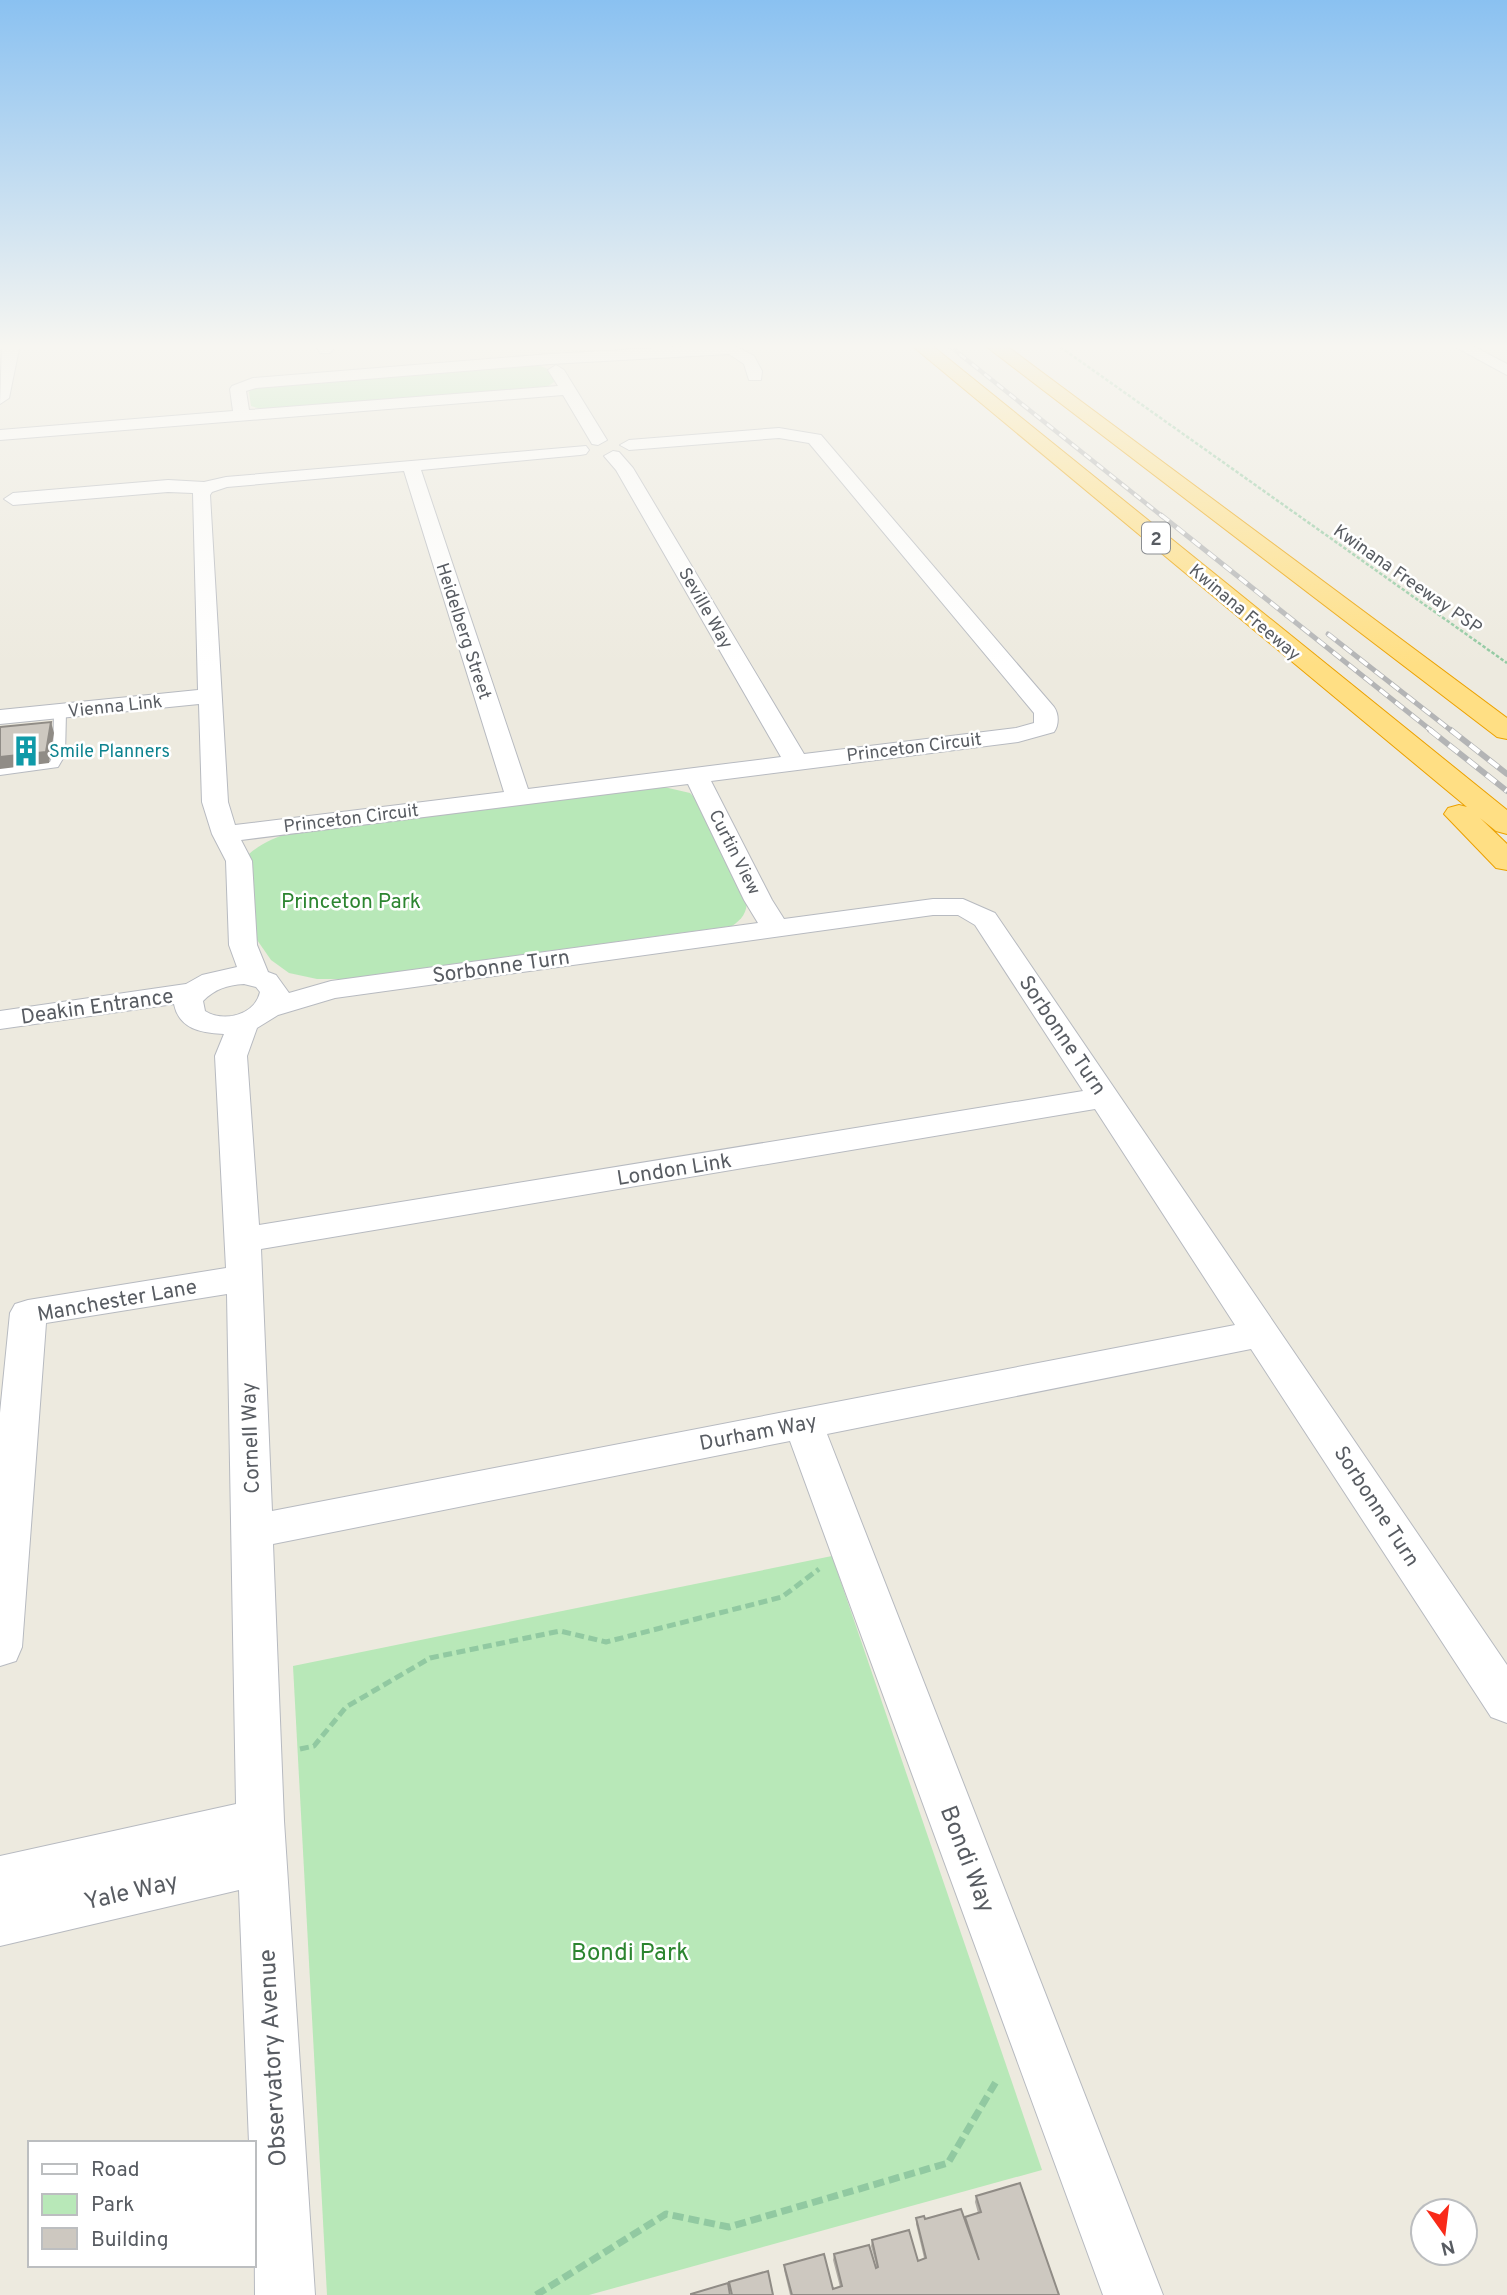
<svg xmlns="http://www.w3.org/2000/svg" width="1507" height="2295" font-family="Overpass,sans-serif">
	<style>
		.green { fill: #b8e8b8 }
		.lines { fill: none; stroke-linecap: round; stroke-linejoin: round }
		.service-casing { stroke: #b7bac0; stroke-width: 2 }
		.minor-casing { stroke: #b7bac0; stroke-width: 2 }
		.tertiary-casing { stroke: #b7bac0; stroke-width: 2 }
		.motorway-casing { stroke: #eca100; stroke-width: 2 }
		.path-far2 { stroke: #91c9a1; stroke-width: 2.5; stroke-dasharray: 3.5 2; stroke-linecap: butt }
		.path-far1 { stroke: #91c9a1; stroke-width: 5; stroke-dasharray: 9 4.5; stroke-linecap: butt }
		.path { stroke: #91c9a1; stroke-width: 7; stroke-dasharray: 11 5; stroke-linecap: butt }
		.service { fill: #fff; fill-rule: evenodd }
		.minor { fill: #fff; fill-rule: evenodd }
		.tertiary { fill: #fff; fill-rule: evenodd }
		.motorway { fill: #ffdf84; fill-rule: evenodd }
		.rail-far2-casing { stroke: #b3b4b5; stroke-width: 4.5 }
		.rail-far1-casing { stroke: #b3b4b5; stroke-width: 5 }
		.rail-casing { stroke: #b3b4b5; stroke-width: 6 }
		.rail-far2 { stroke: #fff; stroke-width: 2.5; stroke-dasharray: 8; stroke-linecap: butt }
		.rail-far1 { stroke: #fff; stroke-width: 3.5; stroke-dasharray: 10; stroke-linecap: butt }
		.rail { stroke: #fff; stroke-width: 4.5; stroke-dasharray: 12; stroke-linecap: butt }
		.wall { fill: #b0aca5 }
		.shaded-wall { fill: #908c86 }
		.building { fill: #cdc8c0; stroke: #908c86; stroke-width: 2 }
		.labels { text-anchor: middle; stroke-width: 5; stroke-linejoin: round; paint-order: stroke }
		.far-street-label { font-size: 18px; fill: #585c62; stroke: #fff }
		.far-culture-label { font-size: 18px; fill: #0d838f; stroke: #fff; text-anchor: start }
		.shield { fill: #fff; stroke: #8a8d91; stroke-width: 2 }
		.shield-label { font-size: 19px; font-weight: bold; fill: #585c62 }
		.park-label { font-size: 21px; fill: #2c8530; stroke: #fff }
		.street-label { font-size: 21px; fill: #585c62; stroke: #fff }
		.near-street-label { font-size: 24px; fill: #585c62; stroke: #fff }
		.near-park-label { font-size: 24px; fill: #2c8530; stroke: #fff }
	</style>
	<rect width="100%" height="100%" fill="#edeadf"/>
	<g class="green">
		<path d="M535 364 548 369 555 381 546 388 264 410 251 406 249 392 253 387Z"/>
		<path d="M664 787 690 793 697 800 747 900C747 913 742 919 732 926L344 979H317L289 973 271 960 255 937 249 854C263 842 276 837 293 832Z"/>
		<path d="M832 1556 1042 2170 589 2295H327L293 1666Z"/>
	</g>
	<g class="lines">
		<g class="service-casing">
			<path id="service" d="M60 709 66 712 65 755 58 767 0 775V767L50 762 53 755 54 712Z"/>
		</g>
		<g class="minor-casing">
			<g id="minor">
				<path d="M316 344H332L333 350 330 353H320Z"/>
				<path d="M731 344 754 356 762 371 761 380H749L744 364 729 354 550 364 256 388 246 391 249 410 558 386 548 370 556 365 564 370 607 440 598 445 592 444 563 395 0 440V430L233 411 230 389 232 386 253 378 550 354Z"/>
				<path d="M1450 344H1469L1507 364V375Z"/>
				<path d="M779 428 821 435 1054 707C1059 714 1059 725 1054 732L1018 742 711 781 772 900 784 919 933 899H963L995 913 1507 1665V1723L1491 1717 1251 1349 827 1434 1163 2295H1103L790 1441 273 1544 284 1821 315 2295H255L254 2143H249L239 1890 0 1946V1856L236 1804 227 1294 46 1323 22 1647 16 1661 0 1666V1413L10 1313 15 1304 28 1300 226 1268 215 1056 224 1034C201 1033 179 1029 174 1004L0 1029V1011L186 984 202 975 237 967 229 945 226 861 212 834 202 802 199 704 0 724V710L198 690 193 493 168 492 13 505 4 499 13 493 168 480 204 482 226 477 586 446 589 450 586 454 580 455 421 470 528 789 781 757 616 470 604 456 613 451 619 452 633 468 804 754 1016 728 1034 723V713L809 443 779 438 629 450 620 445 629 440ZM404 471 504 792 235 825 228 802 210 495 212 492 227 487ZM688 784 744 900 758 923 331 981 289 993 276 975 268 972 257 945 252 861 241 840ZM933 915H958L975 925 1083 1091 259 1225 247 1056 257 1028 278 1015 335 998ZM244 984 256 987 260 992C255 1015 224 1023 205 1011L203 1001C215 989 227 985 244 984ZM1095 1109 1235 1325 272 1511 261 1249Z"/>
			</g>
		</g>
		<g class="tertiary-casing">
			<path id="tertiary" d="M2 344H20L9 398 0 404Z"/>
		</g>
		<g class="motorway-casing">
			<g id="motorway">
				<path d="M910 344H930L1507 810V834L1496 831 1480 818 1507 844V870L1496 868 1444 814 1448 808 1459 805 1467 807Z"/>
				<path d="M983 344H1004L1507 718V739L1497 737Z"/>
			</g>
		</g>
		<path class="path-far2" d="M1056 344 1507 663"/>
		<path class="path-far1" d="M300 1749 314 1746 346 1707 430 1658 560 1631 606 1642 782 1597 819 1569"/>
		<path class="path" d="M536 2295 666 2214 729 2227 948 2163 997 2080"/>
		<use href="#service" class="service"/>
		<use href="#minor" class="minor"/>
		<use href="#tertiary" class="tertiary"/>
		<use href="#motorway" class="motorway"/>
		<g class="rail-far2-casing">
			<path id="rail-far2" d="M947 344 1163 517"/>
		</g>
		<g class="rail-far1-casing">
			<g id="rail-far1">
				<path d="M1161 515 1433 732"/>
				<path d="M1328 634 1453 732"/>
			</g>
		</g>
		<g class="rail-casing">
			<g id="rail">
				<path d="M1430 730 1507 791"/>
				<path d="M1451 730 1507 774"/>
			</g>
		</g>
		<use href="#rail-far2" class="rail-far2"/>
		<use href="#rail-far1" class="rail-far1"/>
		<use href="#rail" class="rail"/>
	</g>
	<path class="wall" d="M976 2196 1059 2295H790L784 2270V2265L833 2289 840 2287 833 2260 834 2254 877 2268 871 2246 872 2240 918 2261 924 2258 916 2224V2218L964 2219 965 2217 978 2213 975 2202Z"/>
	<path class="shaded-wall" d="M51 722 54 733 49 763 0 769V757Z"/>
	<g class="building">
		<path d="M51 722 46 752 0 757V727Z"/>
		<path d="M1020 2183 1059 2295H792L784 2265 824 2254 833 2289 842 2286 834 2254 869 2245 876 2268 878 2267 872 2240 909 2230 918 2261 926 2258 916 2218 924 2216 925 2219 961 2209 979 2260 965 2217 981 2212 976 2196Z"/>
		<path d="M768 2271 773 2295H732L729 2282Z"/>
		<path d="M728 2283 730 2295H691V2294Z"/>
	</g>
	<linearGradient id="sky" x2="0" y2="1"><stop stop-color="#8ac1f1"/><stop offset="0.52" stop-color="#f7f6f1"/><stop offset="1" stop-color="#f7f6f1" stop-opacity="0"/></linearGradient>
	<rect width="1507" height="666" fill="url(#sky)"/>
	<defs>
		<g id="building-bare" transform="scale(2.415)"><path d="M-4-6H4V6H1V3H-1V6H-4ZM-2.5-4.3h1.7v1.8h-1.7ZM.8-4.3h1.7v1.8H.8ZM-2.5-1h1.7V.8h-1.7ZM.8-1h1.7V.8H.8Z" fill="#0f9aa8" stroke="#fff" stroke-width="2.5" paint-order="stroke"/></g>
	</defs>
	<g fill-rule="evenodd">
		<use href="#building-bare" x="26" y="751"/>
	</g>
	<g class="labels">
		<g class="far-street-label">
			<text transform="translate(1408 579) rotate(35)" y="6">Kwinana Freeway PSP</text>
			<text transform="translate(706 608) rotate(60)" y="6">Seville Way</text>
			<text transform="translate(1245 612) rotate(40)" y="6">Kwinana Freeway</text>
			<text transform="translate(464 631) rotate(72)" y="6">Heidelberg Street</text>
			<text transform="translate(115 706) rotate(-6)" y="6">Vienna Link</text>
			<text transform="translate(914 747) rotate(-7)" y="6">Princeton Circuit</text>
			<text transform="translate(351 818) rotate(-7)" y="6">Princeton Circuit</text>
			<text transform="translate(735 852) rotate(63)" y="6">Curtin View</text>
		</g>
		<g class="far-culture-label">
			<text x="49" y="757">Smile Planners</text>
		</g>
		<rect class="shield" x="1142" y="522.5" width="28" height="31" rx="5"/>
		<g class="shield-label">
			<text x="1156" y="545">2</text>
		</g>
		<g class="park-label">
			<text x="351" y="908">Princeton Park</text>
		</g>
		<g class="street-label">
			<text transform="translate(501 966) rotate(-8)" y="7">Sorbonne Turn</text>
			<text transform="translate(97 1006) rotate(-8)" y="7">Deakin Entrance</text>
			<text transform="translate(1063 1035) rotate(56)" y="7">Sorbonne Turn</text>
			<text transform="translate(674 1169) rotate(-9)" y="7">London Link</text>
			<text transform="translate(117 1300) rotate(-10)" y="7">Manchester Lane</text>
			<text transform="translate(758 1432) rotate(-11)" y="7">Durham Way</text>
			<text transform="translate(250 1438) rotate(-92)" y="7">Cornell Way</text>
			<text transform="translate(1377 1506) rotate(57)" y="7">Sorbonne Turn</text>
		</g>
		<g class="near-street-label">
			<text transform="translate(968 1859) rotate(69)" y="8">Bondi Way</text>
			<text transform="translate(131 1891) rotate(-13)" y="8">Yale Way</text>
			<text transform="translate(272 2058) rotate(-93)" y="8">Observatory Avenue</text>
		</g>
		<g class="near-park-label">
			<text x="630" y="1960">Bondi Park</text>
		</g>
	</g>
	<rect x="28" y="2141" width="228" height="126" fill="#ffffff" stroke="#bcbec0" stroke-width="2"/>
	<rect x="42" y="2164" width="35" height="10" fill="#ffffff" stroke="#bcbec0" stroke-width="2"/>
	<text x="91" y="2176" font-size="21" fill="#585c62">Road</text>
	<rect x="42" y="2194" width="35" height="21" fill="#b8e8b8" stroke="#bcbec0" stroke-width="2"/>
	<text x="91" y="2211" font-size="21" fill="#585c62">Park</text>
	<rect x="42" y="2228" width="35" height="21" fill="#cdc8c0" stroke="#bcbec0" stroke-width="2"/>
	<text x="91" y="2246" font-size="21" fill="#585c62">Building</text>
	<g transform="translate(1444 2232) rotate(166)"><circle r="33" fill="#ffffff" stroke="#bcbec0" stroke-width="2"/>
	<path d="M0-5L12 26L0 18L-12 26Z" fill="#f92a19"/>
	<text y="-10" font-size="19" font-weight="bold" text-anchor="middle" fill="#585c62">N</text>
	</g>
</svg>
